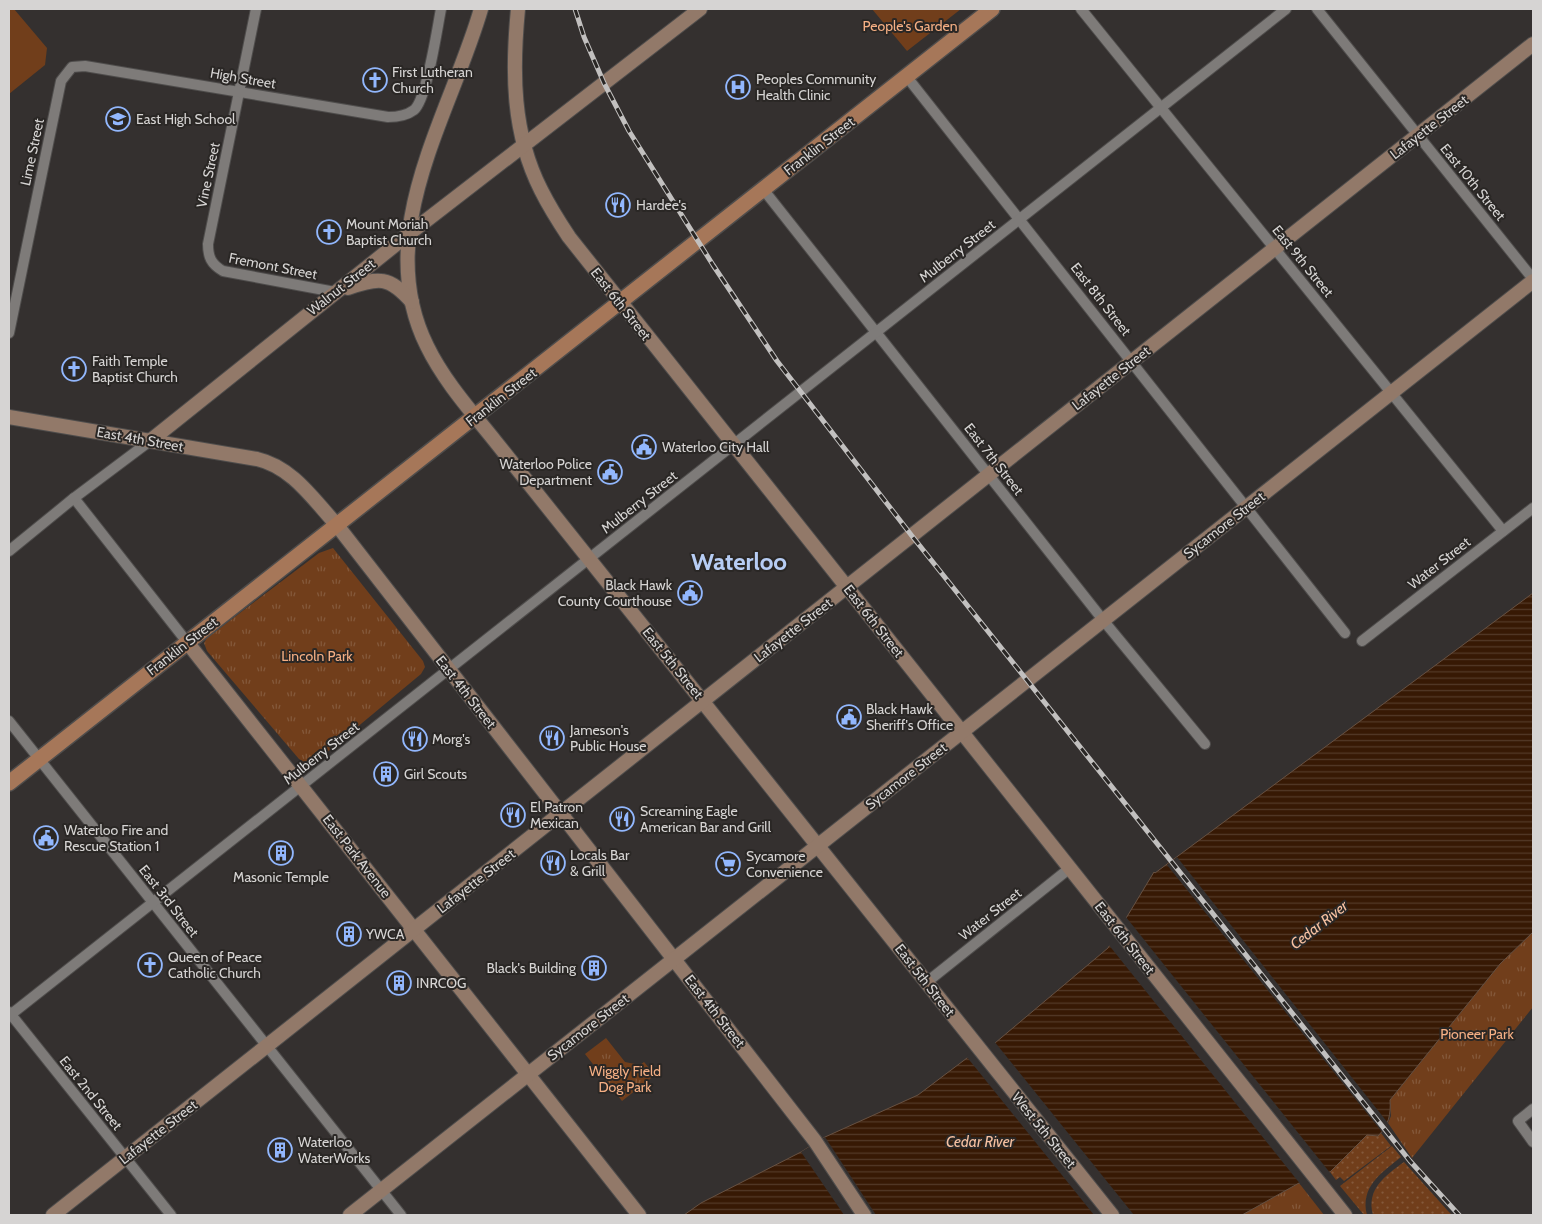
<svg xmlns="http://www.w3.org/2000/svg" width="1542" height="1224" font-family="Cabin,sans-serif">
	<style>
		.grass { fill: url(#grass-dots) }
		.park { fill: url(#park-tufts) }
		.garden { fill: #713e1b }
		.water { fill: url(#water-rules); stroke: #675142 }
		.pier { fill: #34302f }
		.lines { fill: none; stroke-linecap: round; stroke-linejoin: round }
		.street-casing { stroke: #4f4d4c; stroke-width: 12 }
		.secondary-casing { stroke: #4f4d4c; stroke-width: 16 }
		.primary-casing { stroke: #4f4d4c; stroke-width: 18 }
		.street { stroke: #7e7b79; stroke-width: 10 }
		.secondary { stroke: #927969; stroke-width: 14 }
		.primary { stroke: #a67759; stroke-width: 15 }
		.rail-casing { stroke: #c2c0bf; stroke-width: 5 }
		.rail { stroke: #2a2725; stroke-width: 3; stroke-dasharray: 9; stroke-linecap: butt }
		.labels { text-anchor: middle; stroke-width: 4; stroke-linejoin: round; paint-order: stroke }
		.park-label { font-size: 14px; fill: #f5af84; stroke: #2a2725 }
		.poi-label { font-size: 14px; fill: #d6d4d3; stroke: #2a2725; text-anchor: start }
		.street-label { font-size: 14px; fill: #d6d4d3; stroke: #2a2725 }
		.water-label { font-size: 15px; font-style: italic; fill: #f7c1a1; stroke: #2a2725 }
		.town-label { font-size: 24px; font-weight: bold; fill: #b7cdf4; stroke: #2a2725 }
	</style>
	<defs>
		<pattern id="grass-dots" width="8" height="8" patternUnits="userSpaceOnUse" patternTransform="scale(1.25)"><rect width="8" height="8" fill="#713e1b"/><path d="M2 2h.1M6 6h.1" fill="none" stroke="#84593b" stroke-width="1.8" stroke-linecap="round"/></pattern>
		<pattern id="park-tufts" width="24" height="20" patternUnits="userSpaceOnUse" patternTransform="scale(1.25)"><rect width="24" height="20" fill="#713e1b"/><path d="M3 7l-1-3M5 7V3M7 7l1-3M15 17l-1-3M17 17v-4M19 17l1-3" fill="none" stroke="#84593b"/></pattern>
		<pattern id="water-rules" width="6" height="5" patternUnits="userSpaceOnUse" patternTransform="scale(1.25)"><rect width="6" height="5" fill="#371904"/><path d="M0 2.5h6" fill="none" stroke="#533a28"/></pattern>
	</defs>
	<rect width="100%" height="100%" fill="#34302f"/>
	<g class="grass">
		<path d="M1381 1133 1391 1146 1344 1181 1340 1177 1336 1180 1330 1172 1367 1134 1378 1136Z"/>
		<path d="M1392 1146 1401 1157C1381 1173 1360 1187 1367 1215H1364L1340 1186Z"/>
		<path d="M1404 1162 1448 1211 1452 1215H1373C1366 1189 1385 1176 1404 1162Z"/>
	</g>
	<g class="park">
		<path d="M333 548 423 661 425 667 421 674 314 763H306L299 759 207 651 204 643 207 638 319 553Z"/>
		<path d="M1533 932V1007L1412 1158 1388 1123 1391 1116 1390 1100 1500 964Z"/>
		<path d="M606 1038 625 1062 640 1065 644 1062 655 1075 622 1101 585 1054Z"/>
		<path d="M1299 1183 1324 1215H1242Z"/>
	</g>
	<g class="garden">
		<path d="M9 9H14L47 48 45 65 9 94Z"/>
		<path d="M872 9H961L907 51Z"/>
	</g>
	<path class="water" d="M1533 593V932L1500 964 1390 1100C1391 1114 1389 1125 1378 1136L1367 1135 1330 1172 1299 1183 1242 1215H684L701 1203 801 1152 825 1137 918 1095 967 1058 995 1043 1108 948 1154 872 1155 873Z"/>
	<g class="pier">
		<path d="M1177 857 1388 1123 1382 1132 1167 865Z"/>
		<path d="M1126 917 1331 1174 1301 1185 1108 944Z"/>
		<path d="M994 1041 1134 1215H1094L966 1056Z"/>
		<path d="M825 1137 876 1215H844L801 1152Z"/>
	</g>
	<g class="lines">
		<g class="street-casing">
			<g id="street">
				<path d="M256 9 208 244C208 257 211 264 223 271L335 292"/>
				<path d="M1081 9 1503 531"/>
				<path d="M1317 9 1533 279"/>
				<path d="M907 77 1345 633"/>
				<path d="M763 189 1103 620 1205 744"/>
				<path d="M9 333 61 81 72 67 85 66 388 117C397 117 406 116 414 110 427 99 437 29 441 9"/>
				<path d="M74 498 187 642"/>
				<path d="M9 551 74 498 150 441"/>
				<path d="M1362 641 1533 508"/>
				<path d="M9 721 401 1215"/>
				<path d="M927 982 1070 868"/>
				<path d="M9 1012 171 1215"/>
				<path d="M9 1016 1286 9"/>
				<path d="M1533 1109 1518 1121 1533 1142"/>
			</g>
		</g>
		<g class="secondary-casing">
			<g id="secondary">
				<path d="M481 9C450 116 371 233 427 346 444 381 471 411 495 441L1112 1215"/>
				<path d="M518 9C512 71 512 133 541 190 549 206 559 222 569 237L1345 1215"/>
				<path d="M348 288C379 277 389 276 412 302"/>
				<path d="M9 417 257 459C292 467 313 499 336 524L815 1141 864 1215"/>
				<path d="M150 441 410 233 700 9"/>
				<path d="M187 642 639 1215"/>
				<path d="M53 1215 1533 44"/>
				<path d="M350 1215 1533 281"/>
			</g>
		</g>
		<g class="primary-casing">
			<path id="primary" d="M9 783 992 9"/>
		</g>
		<use href="#street" class="street"/>
		<use href="#secondary" class="secondary"/>
		<use href="#primary" class="primary"/>
		<g class="rail-casing">
			<path id="rail" d="M575 9 584 37 604 83 629 131 713 265 777 361 912 536 1410 1161 1459 1215"/>
		</g>
		<use href="#rail" class="rail"/>
	</g>
	<defs>
		<g id="church-ring" transform="scale(1.25)"><circle r="9.5" fill="#2a2725" stroke="#92b7fd" stroke-width="1.5"/><path d="M-1.2-6h2.4v3.5h3.3v2.4h-3.3V6h-2.4V-.1h-3.3v-2.4h3.3Z" fill="#92b7fd"/></g>
		<g id="hospital-ring" transform="scale(1.25)"><circle r="9.5" fill="#2a2725" stroke="#92b7fd" stroke-width="1.5"/><path d="M-5-5h3v3.5h4V-5h3V5h-3V1.5h-4V5h-3Z" fill="#92b7fd"/></g>
		<g id="school-ring" transform="scale(1.25)"><circle r="9.5" fill="#2a2725" stroke="#92b7fd" stroke-width="1.5"/><path d="M0-5L7-2L0 1L-7-2ZM-4 1L0 2.5L4 1V4Q0 6-4 4Z" fill="#92b7fd"/></g>
		<g id="restaurant-ring" transform="scale(1.25)"><circle r="9.5" fill="#2a2725" stroke="#92b7fd" stroke-width="1.5"/><path d="M-5-6h1v4h1v-4h1v4h1v-4h1v5L-1.5 .5V6h-2V.5L-5-1ZM5-6V6H3V1.5H1.5Q1.5-4 5-6Z" fill="#92b7fd"/></g>
		<g id="civic-ring" transform="scale(1.25)"><circle r="9.5" fill="#2a2725" stroke="#92b7fd" stroke-width="1.5"/><path d="M-.6-6.5H3V-4.5H.6V-3L4-1V1h2V6H-6V1h2V-1L-.6-3ZM-1.2 2.5V6h2.4V2.5Z" fill="#92b7fd"/></g>
		<g id="building-ring" transform="scale(1.25)"><circle r="9.5" fill="#2a2725" stroke="#92b7fd" stroke-width="1.5"/><path d="M-4-6H4V6H1V3H-1V6H-4ZM-2.5-4.3h1.7v1.8h-1.7ZM.8-4.3h1.7v1.8H.8ZM-2.5-1h1.7V.8h-1.7ZM.8-1h1.7V.8H.8Z" fill="#92b7fd"/></g>
		<g id="supermarket-ring" transform="scale(1.25)"><circle r="9.5" fill="#2a2725" stroke="#92b7fd" stroke-width="1.5"/><path d="M-6-5.5h2.5l.6 2H6L4.5 2H-2.5L-4.4-4H-6ZM-1.5 3.2a1.3 1.3 0 1 0 .1 0ZM3 3.2a1.3 1.3 0 1 0 .1 0Z" fill="#92b7fd"/></g>
	</defs>
	<g fill-rule="evenodd">
		<use href="#church-ring" x="375" y="80"/>
		<use href="#hospital-ring" x="738" y="87"/>
		<use href="#school-ring" x="118" y="119"/>
		<use href="#restaurant-ring" x="618" y="205"/>
		<use href="#church-ring" x="329" y="232"/>
		<use href="#church-ring" x="74" y="369"/>
		<use href="#civic-ring" x="644" y="447"/>
		<use href="#civic-ring" x="610" y="472"/>
		<use href="#civic-ring" x="690" y="593"/>
		<use href="#civic-ring" x="849" y="717"/>
		<use href="#restaurant-ring" x="552" y="738"/>
		<use href="#restaurant-ring" x="415" y="739"/>
		<use href="#building-ring" x="386" y="774"/>
		<use href="#restaurant-ring" x="513" y="815"/>
		<use href="#restaurant-ring" x="622" y="819"/>
		<use href="#civic-ring" x="46" y="838"/>
		<use href="#building-ring" x="281" y="853"/>
		<use href="#restaurant-ring" x="553" y="863"/>
		<use href="#supermarket-ring" x="728" y="864"/>
		<use href="#building-ring" x="349" y="934"/>
		<use href="#church-ring" x="150" y="965"/>
		<use href="#building-ring" x="594" y="968"/>
		<use href="#building-ring" x="399" y="983"/>
		<use href="#building-ring" x="280" y="1150"/>
	</g>
	<g class="labels">
		<g class="park-label">
			<text x="910" y="31">People's Garden</text>
			<text x="317" y="661">Lincoln Park</text>
			<text x="1477" y="1039">Pioneer Park</text>
			<text x="625" y="1076">Wiggly Field<tspan x="625" dy="16">Dog Park</tspan></text>
		</g>
		<g class="poi-label">
			<text x="392" y="77">First Lutheran<tspan x="392" dy="16">Church</tspan></text>
			<text x="756" y="84">Peoples Community<tspan x="756" dy="16">Health Clinic</tspan></text>
			<text x="136" y="124">East High School</text>
			<text x="636" y="210">Hardee's</text>
			<text x="346" y="229">Mount Moriah<tspan x="346" dy="16">Baptist Church</tspan></text>
			<text x="92" y="366">Faith Temple<tspan x="92" dy="16">Baptist Church</tspan></text>
			<text x="662" y="452">Waterloo City Hall</text>
			<text x="592" y="469" text-anchor="end">Waterloo Police<tspan x="592" dy="16">Department</tspan></text>
			<text x="672" y="590" text-anchor="end">Black Hawk<tspan x="672" dy="16">County Courthouse</tspan></text>
			<text x="866" y="714">Black Hawk<tspan x="866" dy="16">Sheriff's Office</tspan></text>
			<text x="570" y="735">Jameson's<tspan x="570" dy="16">Public House</tspan></text>
			<text x="432" y="744">Morg's</text>
			<text x="404" y="779">Girl Scouts</text>
			<text x="530" y="812">El Patron<tspan x="530" dy="16">Mexican</tspan></text>
			<text x="640" y="816">Screaming Eagle<tspan x="640" dy="16">American Bar and Grill</tspan></text>
			<text x="64" y="835">Waterloo Fire and<tspan x="64" dy="16">Rescue Station 1</tspan></text>
			<text x="570" y="860">Locals Bar<tspan x="570" dy="16">&amp; Grill</tspan></text>
			<text x="746" y="861">Sycamore<tspan x="746" dy="16">Convenience</tspan></text>
			<text x="281" y="882" text-anchor="middle">Masonic Temple</text>
			<text x="366" y="939">YWCA</text>
			<text x="168" y="962">Queen of Peace<tspan x="168" dy="16">Catholic Church</tspan></text>
			<text x="576" y="973" text-anchor="end">Black's Building</text>
			<text x="416" y="988">INRCOG</text>
			<text x="298" y="1147">Waterloo<tspan x="298" dy="16">WaterWorks</tspan></text>
		</g>
		<g class="street-label">
			<text transform="translate(243 78) rotate(10)" y="5">High Street</text>
			<text transform="translate(1429 127) rotate(-38)" y="5">Lafayette Street</text>
			<text transform="translate(819 146) rotate(-38)" y="5">Franklin Street</text>
			<text transform="translate(32 152) rotate(-78)" y="5">Lime Street</text>
			<text transform="translate(208 175) rotate(-78)" y="5">Vine Street</text>
			<text transform="translate(1473 182) rotate(51)" y="5">East 10th Street</text>
			<text transform="translate(957 251) rotate(-38)" y="5">Mulberry Street</text>
			<text transform="translate(1303 261) rotate(51)" y="5">East 9th Street</text>
			<text transform="translate(273 266) rotate(11)" y="5">Fremont Street</text>
			<text transform="translate(341 287) rotate(-38)" y="5">Walnut Street</text>
			<text transform="translate(1101 299) rotate(52)" y="5">East 8th Street</text>
			<text transform="translate(621 304) rotate(52)" y="5">East 6th Street</text>
			<text transform="translate(1111 378) rotate(-38)" y="5">Lafayette Street</text>
			<text transform="translate(501 397) rotate(-38)" y="5">Franklin Street</text>
			<text transform="translate(140 439) rotate(10)" y="5">East 4th Street</text>
			<text transform="translate(994 459) rotate(52)" y="5">East 7th Street</text>
			<text transform="translate(639 502) rotate(-38)" y="5">Mulberry Street</text>
			<text transform="translate(1224 525) rotate(-38)" y="5">Sycamore Street</text>
			<text transform="translate(1439 563) rotate(-38)" y="5">Water Street</text>
			<text transform="translate(874 621) rotate(52)" y="5">East 6th Street</text>
			<text transform="translate(793 630) rotate(-38)" y="5">Lafayette Street</text>
			<text transform="translate(182 646) rotate(-38)" y="5">Franklin Street</text>
			<text transform="translate(673 663) rotate(51)" y="5">East 5th Street</text>
			<text transform="translate(466 692) rotate(52)" y="5">East 4th Street</text>
			<text transform="translate(321 753) rotate(-38)" y="5">Mulberry Street</text>
			<text transform="translate(906 776) rotate(-38)" y="5">Sycamore Street</text>
			<text transform="translate(357 856) rotate(52)" y="5">East Park Avenue</text>
			<text transform="translate(476 881) rotate(-38)" y="5">Lafayette Street</text>
			<text transform="translate(169 901) rotate(52)" y="5">East 3rd Street</text>
			<text transform="translate(990 914) rotate(-38)" y="5">Water Street</text>
			<text transform="translate(1125 938) rotate(52)" y="5">East 6th Street</text>
			<text transform="translate(925 980) rotate(52)" y="5">East 5th Street</text>
			<text transform="translate(715 1011) rotate(52)" y="5">East 4th Street</text>
			<text transform="translate(588 1027) rotate(-38)" y="5">Sycamore Street</text>
			<text transform="translate(91 1093) rotate(51)" y="5">East 2nd Street</text>
			<text transform="translate(1044 1130) rotate(51)" y="5">West 5th Street</text>
			<text transform="translate(158 1132) rotate(-38)" y="5">Lafayette Street</text>
		</g>
		<g class="water-label">
			<text transform="translate(1319 925) rotate(-38)" y="5">Cedar River</text>
			<text x="980" y="1147">Cedar River</text>
		</g>
		<g class="town-label">
			<text x="739" y="570">Waterloo</text>
		</g>
	</g>
	<rect width="1542" height="1224" fill="none" stroke="#d6d4d3" stroke-width="20"/>
</svg>
